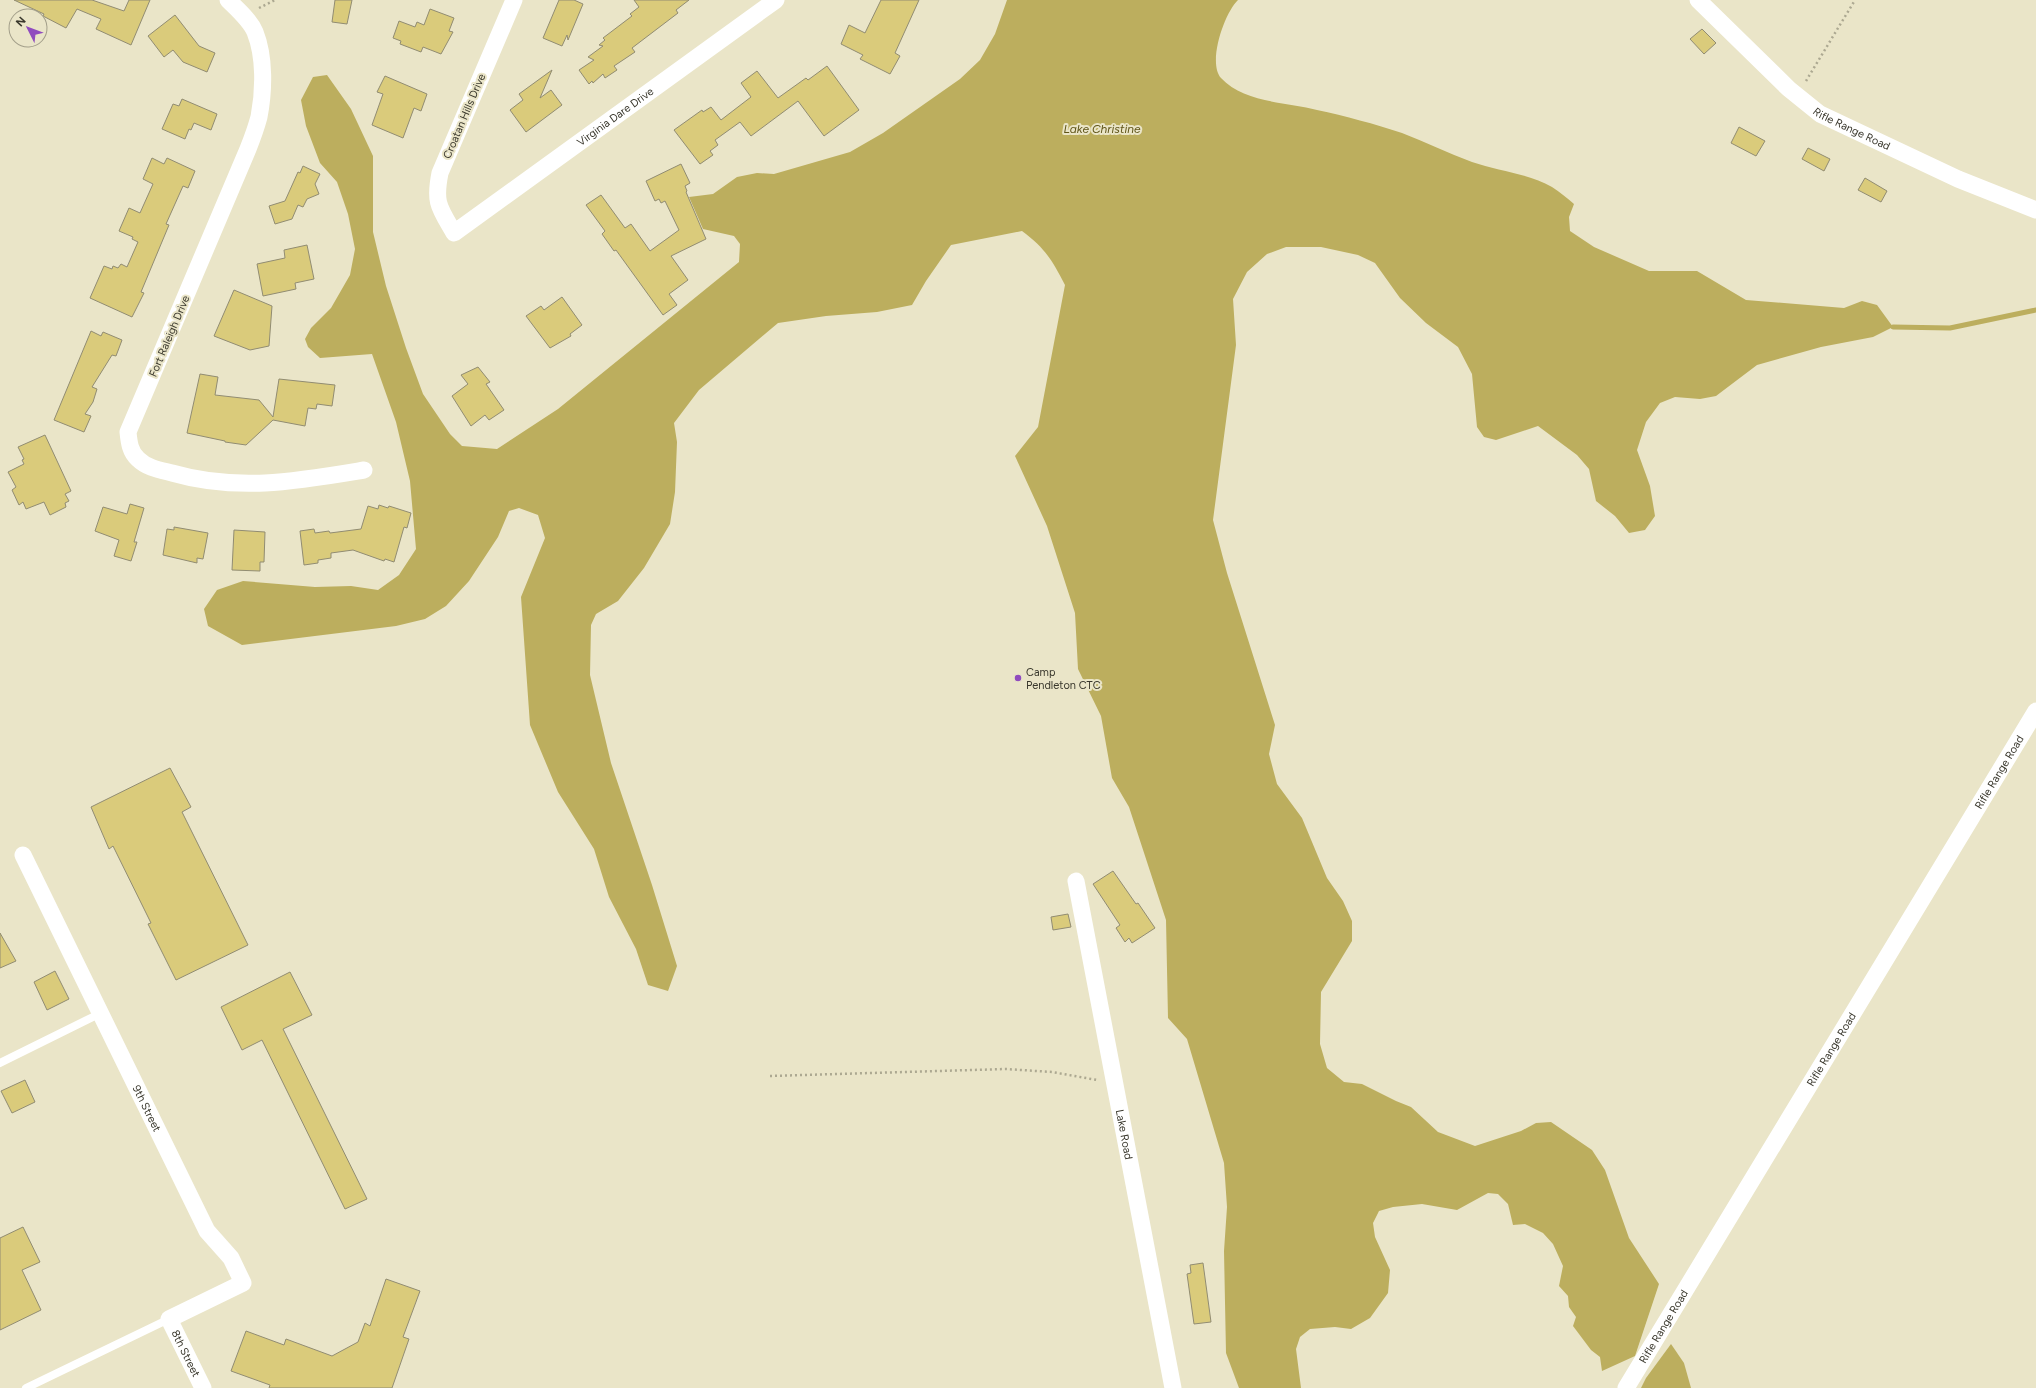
<svg xmlns="http://www.w3.org/2000/svg" width="2036" height="1388" font-family="Figtree,sans-serif">
	<style>
		.water { fill: #bcae5e }
		.lines { fill: none; stroke-linecap: round; stroke-linejoin: round }
		.stream { stroke: #bcae5e; stroke-width: 5 }
		.building { fill: #dacb7b; stroke: #918c72 }
		.path { stroke: #aca891; stroke-width: 2.5; stroke-dasharray: 2 3; stroke-linecap: butt }
		.service { stroke: #fff; stroke-width: 8 }
		.minor { stroke: #fff; stroke-width: 17 }
		.poi-dot { fill: #904bbe; stroke: #eae5c8; stroke-width: 1.5 }
		.labels { text-anchor: middle; stroke-width: 4; stroke-linejoin: round; paint-order: stroke }
		.street-label { font-size: 11px; fill: #39372c; stroke: #eae5c8 }
		.poi-label { font-size: 11px; fill: #39372c; stroke: #eae5c8; text-anchor: start }
		.water-label { font-size: 12px; font-style: italic; fill: #5f5418; stroke: #eae5c8 }
	</style>
	<rect width="100%" height="100%" fill="#eae5c8"/>
	<g class="water">
		<path d="M1007 0H1238C1225 12 1207 62 1221 78 1244 103 1287 102 1317 110 1345 116 1375 124 1402 133 1425 142 1448 153 1472 162 1498 171 1527 173 1552 187 1560 192 1567 198 1574 204L1569 217 1570 231 1594 247 1649 271H1697L1746 300 1844 308 1862 301 1877 305 1893 327 1873 337 1821 347 1757 365 1716 396 1700 399 1675 397 1660 403 1646 422 1637 450 1650 486 1655 516 1645 530 1629 533 1615 516 1596 501 1589 469 1577 455 1538 426 1496 440 1484 437 1477 427 1472 374 1458 347 1426 323 1400 298 1375 263 1358 255 1321 247H1286L1267 254 1247 272 1233 299 1236 345 1213 520 1227 573 1275 725 1269 754 1277 784 1302 818 1327 878 1343 901 1352 921V941L1321 992 1320 1044 1327 1068 1344 1082 1362 1084 1396 1101 1411 1107 1438 1132 1475 1146 1521 1131 1536 1123 1551 1122 1592 1150 1605 1170 1629 1238 1659 1284 1635 1356 1602 1371 1600 1357 1591 1350 1573 1326 1576 1317 1569 1307 1568 1296 1559 1286 1563 1266 1553 1244 1543 1233 1525 1224 1513 1225 1508 1204 1498 1194 1488 1193 1457 1210 1422 1204 1393 1207 1379 1211 1373 1223 1375 1237 1390 1270 1388 1293 1370 1318 1351 1329 1335 1327 1310 1329 1300 1337 1296 1349 1301 1388H1239L1226 1353 1224 1251 1227 1207 1224 1163 1187 1039 1168 1018 1166 920 1129 807 1112 778 1101 716 1078 669 1075 613 1047 526 1015 456 1038 427 1065 285C1052 260 1045 248 1022 231L951 245 926 281 912 305 877 312 826 316 778 323 699 390 674 423 677 442 675 492 670 524 644 568 618 601 596 614 591 625 590 675 611 763 652 885 677 966 668 991 648 985 636 949 609 897 594 849 558 792 530 725 521 597 545 538 538 515 519 508 509 511 498 537 469 581 446 606 425 619 396 626 242 645 208 626 204 609 217 590 243 581 315 587 351 586 378 590 399 575 416 549 410 481 396 422 372 354 320 358 308 347 305 339 311 328 331 308 350 275 355 249 348 214 337 182 320 163 306 126 301 100 313 77 327 75 351 109 373 156V232L386 286 406 348 423 394 450 434 462 446 497 449 558 409 739 262 740 244 734 236 703 229 689 197 713 194 737 177 757 173 774 174 850 152 883 133 960 79 980 60 995 34Z"/>
		<path d="M1671 1344 1684 1363 1691 1388H1641L1646 1378Z"/>
	</g>
	<g class="lines">
		<path class="stream" d="M1893 327 1950 328 2036 310"/>
	</g>
	<g class="building">
		<path d="M14 0H92L124 11 129 0H150L131 45 96 29 101 19 77 9 66 28 43 16 44 14Z"/>
		<path d="M335 0H352L347 24 332 22Z"/>
		<path d="M559 0H574L583 4 568 40 567 35 562 46 543 38Z"/>
		<path d="M634 0H689L676 10 678 13 632 48 635 52 614 66 617 70 605 78 603 74 593 83 592 81 589 84 579 70 594 60 588 57 603 46 599 45 605 40 603 38 632 16 630 14 639 7Z"/>
		<path d="M881 0H919L895 53 900 56 890 74 860 59 863 55 841 44 849 25 865 33Z"/>
		<path d="M430 9 454 18 449 31 453 32 441 54 423 47 421 52 400 44 401 41 393 38 399 21 415 27 417 22 424 25Z"/>
		<path d="M175 15 199 46 215 53 207 72 183 62 173 50 164 57 148 36Z"/>
		<path d="M1702 29 1716 43 1704 54 1690 39Z"/>
		<path d="M827 66 859 110 824 136 798 101 751 136 740 122 715 140 718 145 710 151 713 155 700 164 674 130 702 110 703 112 711 107 721 120 751 97 741 83 757 71 778 98 806 78 808 80Z"/>
		<path d="M552 70 540 98 551 90 562 105 526 132 510 110 523 100 519 94Z"/>
		<path d="M385 76 427 94 421 111 414 108 403 138 372 125 383 94 377 92Z"/>
		<path d="M182 99 217 114 211 130 194 123 191 130 189 129 185 139 162 129 173 104 179 106Z"/>
		<path d="M1739 127 1765 141 1756 156 1731 143Z"/>
		<path d="M1808 148 1830 159 1824 171 1802 159Z"/>
		<path d="M152 158 164 164 167 158 195 171 188 188 183 186 166 224 169 225 141 292 144 293 132 317 90 298 104 266 112 269 113 266 118 268 121 264 127 267 138 242 132 239 133 237 119 231 129 208 140 213 153 184 143 179Z"/>
		<path d="M681 164 690 183 685 186 687 191 686 192 706 239 671 256 688 280 669 294 677 305 663 315 616 250 614 251 602 234 605 231 586 205 601 195 625 228 631 224 650 251 679 230 665 201 661 203 659 199 655 201 646 181Z"/>
		<path d="M303 166 320 174 315 184 319 194 307 199 303 207 298 205 292 219 275 224 269 206 285 201 298 172 300 173Z"/>
		<path d="M1865 178 1887 191 1881 202 1858 190Z"/>
		<path d="M307 245 314 279 295 283 296 289 263 296 257 264 285 258 284 250Z"/>
		<path d="M234 290 272 306 269 346 250 350 214 336Z"/>
		<path d="M562 297 582 325 570 334 571 336 550 348 526 316 541 306 544 310Z"/>
		<path d="M91 331 101 336 103 332 122 340 116 356 112 355 92 387 97 389 93 402 85 414 91 416 84 432 54 420Z"/>
		<path d="M478 367 490 382 486 384 504 410 489 420 485 415 471 426 452 396 468 384 461 375Z"/>
		<path d="M200 374 218 377 215 395 259 400 273 417 279 379 335 385 332 406 317 404 316 409 308 408 305 426 273 420 246 445 225 442V441L187 433Z"/>
		<path d="M45 435 71 491 65 494 69 501 65 503 66 507 50 515 44 502 26 509 23 502 19 505 12 490 16 487 8 472 24 464 22 460 24 459 18 447Z"/>
		<path d="M130 504 144 508 134 542H137L131 561 114 556 119 540 95 531 103 507 127 514Z"/>
		<path d="M379 505 388 508 389 506 411 513 407 528 404 527 394 562 385 559 384 561 353 550 331 553V558L318 560V563L304 565 300 531 314 529 315 533 329 531 330 533 361 529 368 506 378 509Z"/>
		<path d="M174 527 208 533 203 559 197 558V563L163 555 167 529 174 530Z"/>
		<path d="M234 530 265 532 264 562H260V571L232 570Z"/>
		<path d="M170 768 191 807 182 812 248 945 176 980 148 924 151 923 113 846 109 849 91 807Z"/>
		<path d="M1113 871 1136 904 1138 903 1155 928 1132 943 1129 938 1125 942 1116 928 1120 925 1093 884Z"/>
		<path d="M1068 914 1071 927 1053 930 1051 917Z"/>
		<path d="M0 933 16 961 0 968Z"/>
		<path d="M55 971 69 999 47 1010 34 982Z"/>
		<path d="M290 972 312 1015 283 1029 367 1199 345 1209 262 1040 242 1050 221 1007Z"/>
		<path d="M25 1080 35 1102 12 1113 1 1091Z"/>
		<path d="M23 1227 40 1262 22 1270 41 1310 0 1330V1238Z"/>
		<path d="M1203 1263 1211 1322 1194 1324 1187 1274 1191 1273 1190 1265Z"/>
		<path d="M386 1279 420 1291 403 1337 409 1339 392 1388H269L270 1385 231 1371 246 1331 284 1345 286 1339 332 1356 358 1342 365 1323 370 1326Z"/>
	</g>
	<g class="lines">
		<g class="path">
			<path d="M259 8 275 0"/>
			<path d="M1806 81 1855 0"/>
			<path d="M770 1076 1006 1069 1052 1072 1097 1080"/>
		</g>
		<g class="service">
			<path d="M0 1063 99 1014"/>
			<path d="M26 1388 169 1319"/>
		</g>
		<g class="minor">
			<path d="M228 0C237 9 250 20 255 32 265 57 264 91 259 117 256 128 252 139 248 149L128 432C129 442 130 452 138 459 147 468 160 470 172 473 238 492 298 481 364 470"/>
			<path id="s1" d="M514 0 440 173C434 203 439 207 454 233L776 0"/>
			<path id="s2" d="M1698 0 1789 89 1820 114 1958 179 2036 210"/>
			<path id="s3" d="M23 855 207 1231 231 1258 243 1283 169 1319 203 1388"/>
			<path id="s4" d="M1076 881 1173 1388"/>
			<path id="s5" d="M1626 1388 2036 711"/>
		</g>
	</g>
	<circle class="poi-dot" cx="1018" cy="678" r="4"/>
	<g class="labels">
		<g class="street-label">
			<text transform="translate(464 116) rotate(-67)" y="4">Croatan Hills Drive</text>
			<text dy="4" stroke="none"><textPath href="#s1" startOffset="451">Virginia Dare Drive</textPath></text>
			<text dy="4" stroke="none"><textPath href="#s2" startOffset="202">Rifle Range Road</textPath></text>
			<text transform="translate(169 336) rotate(-67)" y="4">Fort Raleigh Drive</text>
			<text dy="4" stroke="none"><textPath href="#s5" startOffset="720">Rifle Range Road</textPath></text>
			<text dy="4" stroke="none"><textPath href="#s5" startOffset="396">Rifle Range Road</textPath></text>
			<text dy="4" stroke="none"><textPath href="#s3" startOffset="282">9th Street</textPath></text>
			<text dy="4" stroke="none"><textPath href="#s4" startOffset="258">Lake Road</textPath></text>
			<text dy="4" stroke="none"><textPath href="#s5" startOffset="72">Rifle Range Road</textPath></text>
			<text dy="4" stroke="none"><textPath href="#s3" startOffset="603">8th Street</textPath></text>
		</g>
		<g class="poi-label">
			<text x="1026" y="676">Camp<tspan x="1026" dy="13">Pendleton CTC</tspan></text>
		</g>
		<g class="water-label">
			<text x="1102" y="133">Lake Christine</text>
		</g>
	</g>
	<g transform="translate(28 28) rotate(312)"><circle r="19" fill="#eae5c8" stroke="#a39f8a"/>
	<path d="M0-3L7 15L0 10L-7 15Z" fill="#904bbe"/>
	<text y="-6" font-size="11" font-weight="bold" text-anchor="middle" fill="#39372c">N</text>
	</g>
</svg>
